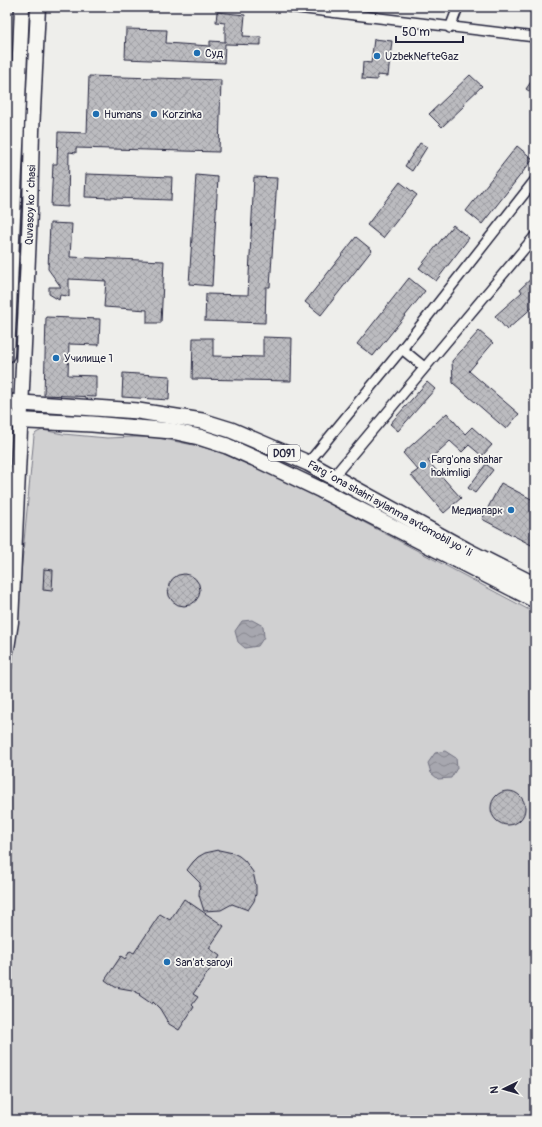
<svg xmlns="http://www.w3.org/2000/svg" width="542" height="1127" font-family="Pangolin,sans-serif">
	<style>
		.green { fill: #d0d0d1; stroke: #797986 }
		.water { fill: url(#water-waves); stroke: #727281 }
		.building { fill: url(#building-cross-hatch); stroke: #22223b }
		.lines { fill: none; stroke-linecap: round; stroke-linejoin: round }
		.minor-casing { stroke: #22223b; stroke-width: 12 }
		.primary-casing { stroke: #22223b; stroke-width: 17 }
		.trunk-casing { stroke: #22223b; stroke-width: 18 }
		.minor { stroke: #f6f6f2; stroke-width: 9 }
		.primary { stroke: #f6f6f2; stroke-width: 14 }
		.trunk { stroke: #f6f6f2; stroke-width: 15 }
		.poi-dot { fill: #1f6fb2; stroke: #f6f6f2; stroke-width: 1.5 }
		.labels { text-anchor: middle; stroke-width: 3.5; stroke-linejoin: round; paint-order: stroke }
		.shield { fill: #f6f6f2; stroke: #626272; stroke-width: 1 }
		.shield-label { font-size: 10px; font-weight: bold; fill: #22223b }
		.poi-label { font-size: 11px; fill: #22223b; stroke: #f6f6f2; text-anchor: start }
		.street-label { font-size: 11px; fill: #22223b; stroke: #f6f6f2 }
	</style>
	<defs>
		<pattern id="water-waves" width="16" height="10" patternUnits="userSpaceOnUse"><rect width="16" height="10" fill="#a7a7af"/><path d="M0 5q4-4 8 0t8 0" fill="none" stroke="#888890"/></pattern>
		<pattern id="building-cross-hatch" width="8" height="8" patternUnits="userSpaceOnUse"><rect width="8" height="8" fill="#bbbbbf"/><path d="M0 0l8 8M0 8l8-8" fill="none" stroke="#a0a0a5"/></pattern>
	</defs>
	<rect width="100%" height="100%" fill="#eeeeeb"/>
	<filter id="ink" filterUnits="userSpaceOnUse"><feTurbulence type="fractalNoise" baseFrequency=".025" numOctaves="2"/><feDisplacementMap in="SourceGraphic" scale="8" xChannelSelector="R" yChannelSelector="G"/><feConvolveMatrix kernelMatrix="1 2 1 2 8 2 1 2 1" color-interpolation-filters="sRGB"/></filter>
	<g filter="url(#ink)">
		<path class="green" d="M42 430 63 434 107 438 134 437H154L203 447 231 456 286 481 535 613V1106L527 1120H7V682L12 668 34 436 36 433Z"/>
		<g class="water">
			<path d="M252 620 263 626 264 637 258 646 245 648 238 642 235 631 242 621Z"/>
			<path d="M445 751 456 758 457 768 451 778 438 779 431 773 428 763 435 753Z"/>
		</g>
		<g class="building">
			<path d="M217 12 245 15 243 36 261 37V45L225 44 224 63 125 59 126 29 167 30 166 43 210 46V41L225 42V23L216 22Z"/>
			<path d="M374 39 392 41 388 76 377 75V80L362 79 363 62 371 63Z"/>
			<path d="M470 75 482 86 464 103 465 105 442 127 429 114Z"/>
			<path d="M89 76 221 80 219 152 76 148V153L69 152 68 207 51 206 53 164H57L58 132 87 133Z"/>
			<path d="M535 76V95L526 89Z"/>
			<path d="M420 143 427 147 412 171 405 166Z"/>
			<path d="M517 146 533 159 482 224 466 211Z"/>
			<path d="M86 174 172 177 171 200 85 197Z"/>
			<path d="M196 175 218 177 212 286 189 284Z"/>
			<path d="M254 177 277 178 270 287H266L265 323 205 321 206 294 248 295Z"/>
			<path d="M400 182 417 195 383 238 367 225Z"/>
			<path d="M50 223 72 224 70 257 164 261 161 323H147V310L104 307 106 281 69 279V297L68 296 60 295 59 300 49 294V287H61L48 269Z"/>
			<path d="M453 225 469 238 436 281 419 268Z"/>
			<path d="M356 237 372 250 321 315 305 302Z"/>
			<path d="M535 275V305L507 330 495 316 522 292 520 289Z"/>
			<path d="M409 278 425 291 373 356 357 344Z"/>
			<path d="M46 317 100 319 99 345 69 344 68 375 96 376V397L44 395Z"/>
			<path d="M479 331 493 343 469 371 519 414 506 429 453 383 452 361Z"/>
			<path d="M263 337 292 338 291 381 192 379 193 338H213V356L263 357Z"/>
			<path d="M123 373 170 376 169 400 122 397Z"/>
			<path d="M427 382 435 389 398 431 390 424Z"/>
			<path d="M447 413 465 434 472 427 492 445 482 456 469 445 462 452 450 441 428 461 461 498 444 513 411 475 418 470 403 453Z"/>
			<path d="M486 464 493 470 475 493 468 488Z"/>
			<path d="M501 483 535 501V547L482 519Z"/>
			<path d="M44 569 53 570 52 591 43 590Z"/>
			<circle cx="184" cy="590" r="16"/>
			<circle cx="508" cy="808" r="17"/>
			<path d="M219 850 233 853 239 856 245 861 253 872 256 886V894L254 901 248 910 232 904 221 910 204 911 199 895 200 883 187 870 193 862 198 857 205 853Z"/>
			<path d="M184 899 224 926 209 948 220 956 214 966 213 965 193 994 198 997 192 1005 194 1007 179 1030 169 1024 160 1009 153 1002 152 1004 139 995 140 994 132 990 115 987 105 980 121 956 125 959 130 951 134 953 160 914 170 920Z"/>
		</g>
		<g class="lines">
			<g class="minor-casing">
				<g id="minor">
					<path d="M289 7 535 37"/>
					<path d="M450 28 458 7"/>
					<path d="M402 349 424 367"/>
					<path d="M308 463 402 349 535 180"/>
					<path d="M334 476 535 236"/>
				</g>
			</g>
			<g class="primary-casing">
				<g id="primary">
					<path d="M7 355 22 7"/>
					<path d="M7 648 11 622 26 302 30 211 32 131 38 7"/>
				</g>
			</g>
			<g class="trunk-casing">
				<g id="trunk">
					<path d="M7 402 138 411 202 421 231 430 308 463 466 550 535 585"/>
					<path d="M7 420 92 424 172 431 199 437 227 446 254 458 321 490 535 600"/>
				</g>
			</g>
			<use href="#minor" class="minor"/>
			<use href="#primary" class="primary"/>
			<use href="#trunk" class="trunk"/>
		</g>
	</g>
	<g class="poi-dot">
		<circle cx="197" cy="53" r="4"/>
		<circle cx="377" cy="56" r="4"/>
		<circle cx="96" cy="114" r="4"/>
		<circle cx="154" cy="114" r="4"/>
		<circle cx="56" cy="358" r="4"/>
		<circle cx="423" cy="465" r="4"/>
		<circle cx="511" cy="510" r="4"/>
		<circle cx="167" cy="962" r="4"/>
	</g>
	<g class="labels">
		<rect class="shield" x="268" y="445" width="32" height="16" rx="3"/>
		<g class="shield-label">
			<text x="284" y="457">D091</text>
		</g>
		<g class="poi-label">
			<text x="205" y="57">Суд</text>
			<text x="385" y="60">UzbekNefteGaz</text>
			<text x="104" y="118">Humans</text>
			<text x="162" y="118">Korzinka</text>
			<text x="64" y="362">Училище 1</text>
			<text x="431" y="463">Farg'ona shahar<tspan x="431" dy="13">hokimligi</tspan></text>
			<text x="503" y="514" text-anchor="end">Медиапарк</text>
			<text x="175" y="966">San'at saroyi</text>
		</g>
		<g class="street-label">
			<text transform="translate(30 205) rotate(-88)" y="4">Quvasoy koʻchasi</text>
			<text transform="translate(390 508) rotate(29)" y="4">Fargʻona shahri aylanma avtomobil yoʻli</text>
		</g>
	</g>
	<rect width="542" height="1127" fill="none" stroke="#f6f6f2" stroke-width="24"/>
	<rect x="12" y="12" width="518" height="1103" fill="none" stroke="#22223b" stroke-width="1.5" filter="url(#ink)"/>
	<g transform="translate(504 1089) rotate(265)" stroke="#f6f6f2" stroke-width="3" paint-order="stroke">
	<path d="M0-3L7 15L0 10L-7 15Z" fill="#22223b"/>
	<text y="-6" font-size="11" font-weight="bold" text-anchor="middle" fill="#22223b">N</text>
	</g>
	<path d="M396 36v6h67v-6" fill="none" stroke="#22223b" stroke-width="2"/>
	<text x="402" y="36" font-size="12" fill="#22223b" stroke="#f6f6f2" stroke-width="3" paint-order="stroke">50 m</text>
</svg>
